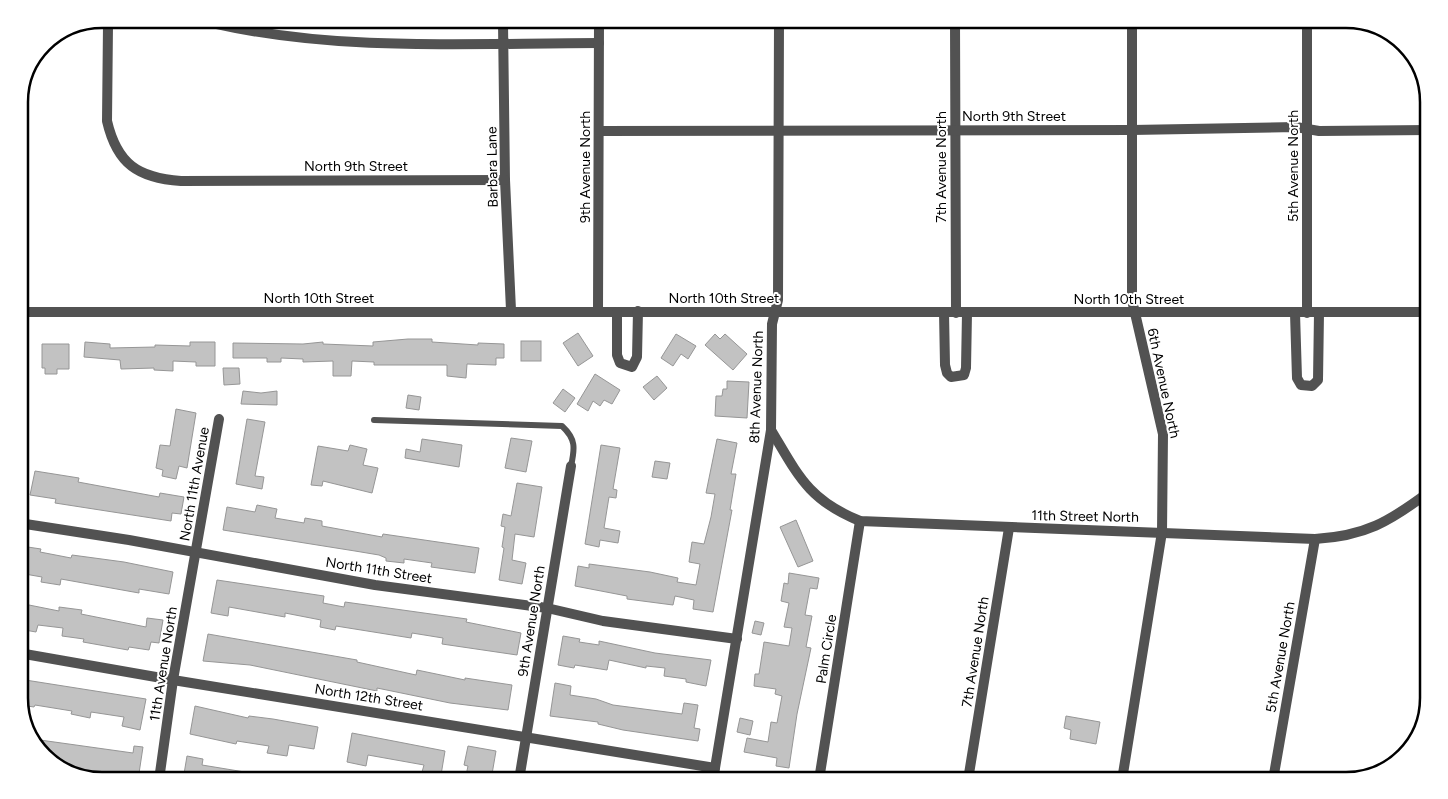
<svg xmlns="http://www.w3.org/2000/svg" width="1448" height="799" font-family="Figtree,sans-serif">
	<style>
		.building { fill: #c2c2c2; stroke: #969696 }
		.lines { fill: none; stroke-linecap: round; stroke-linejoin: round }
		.lane { stroke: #525252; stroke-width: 6 }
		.street { stroke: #525252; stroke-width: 10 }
		.labels { text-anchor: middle; stroke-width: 4; stroke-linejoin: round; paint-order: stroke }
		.street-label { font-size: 14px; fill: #000; stroke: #fff }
		.rim { fill: none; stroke: #000; stroke-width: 2.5 }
	</style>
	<rect width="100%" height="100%" fill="#fff"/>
	<g class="building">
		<path d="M578 333 593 356 578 366 563 343Z"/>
		<path d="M676 334 696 346 688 359 681 354 673 366 661 358Z"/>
		<path d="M715 334 720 339 725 334 747 354 733 370 705 345Z"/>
		<path d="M408 339H432V342L478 345V343L504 344V358H496V365L467 364 466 378 447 376V365H374V362L352 361 351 376H333V361L303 362V359L281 358V362H267V358H233V343L303 344 323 342V344L373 346V342Z"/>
		<rect x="521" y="341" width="20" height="20"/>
		<path d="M85 342 110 344V348L155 347V345L190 346V342H215V366H196V362L173 361V371L154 370V368L121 369 120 360 84 357Z"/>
		<path d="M42 344H69V369H57V374H45V368H42Z"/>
		<path d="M223 368H239L240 384 224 385Z"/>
		<path d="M595 374 620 390 612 404 604 400 600 406 593 401 588 411 577 404Z"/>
		<path d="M657 376 667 388 654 400 643 387Z"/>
		<path d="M727 381 749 382 747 418 715 416 716 396H722L723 389H727Z"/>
		<path d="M563 389 575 398 565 412 553 403Z"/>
		<path d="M243 391 261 393 277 391V405L241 404Z"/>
		<path d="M408 395 421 397 419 410 406 408Z"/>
		<path d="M176 409 196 413 187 468 179 466 176 479 162 476 163 470 156 468 160 445 170 446Z"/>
		<path d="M247 419 265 422 255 476 264 477 262 489 236 484Z"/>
		<path d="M511 438 532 441 526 472 505 468Z"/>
		<path d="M422 439 462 445 459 467 405 458 406 449 420 452Z"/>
		<path d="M717 439 737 443 731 474H736L730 510H732L713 612 693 609 694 600 675 596 673 605 627 599V596L575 586 578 566 589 568V564L650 572 678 578 677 582 696 585 700 564 689 562 692 542 704 544 711 517 715 494 706 493Z"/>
		<path d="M350 445 367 449 363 465 378 468 372 493 323 481 322 486 311 485 318 446 348 451Z"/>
		<path d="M601 445 620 448 613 489 617 490 616 498 609 497 604 528 620 531 618 543 600 540 599 547 585 544Z"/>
		<path d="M655 461 670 463 667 479 652 477Z"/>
		<path d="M35 471 79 478 78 482 159 497 160 493 184 497 181 514 172 513 171 521 55 503 56 499 30 495Z"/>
		<path d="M517 483 542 487 534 537 515 534 512 560 526 563 522 584 499 580 504 548 502 547 505 527 501 526 503 514 511 516Z"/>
		<path d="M257 505 277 509 275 518 304 523 305 518 322 521V526L382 537 383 534 479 548 475 573 431 567 432 563 404 559V563L386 561V558L379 555 355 551 223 530 227 507 255 512Z"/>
		<path d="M796 520 813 561 798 567 780 527Z"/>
		<path d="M21 546 41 549 40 552 71 558 72 555 124 562 173 572 169 594 139 589V593L61 579 60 585 41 582 42 577 19 573Z"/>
		<path d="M789 573 819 578 817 589 810 588 805 615 812 616 806 647 811 648 797 714 789 768 776 766 777 758 744 752 747 738 768 742 771 722 777 723 782 696 775 694 776 689 754 686 755 674H759L764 642 789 646 792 628 784 627 789 603 781 601 784 583 788 584Z"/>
		<path d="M217 580 324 596 323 603 344 607 345 602 467 619 466 622 521 633 517 655 442 644 443 638 412 633 411 638 336 626 335 630 320 627 321 620 285 613V617L229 607 228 616 211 613Z"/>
		<path d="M19 603 59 611V607L82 610 81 614 146 627 147 618 163 620 159 643 151 642 149 650 129 647 128 650 83 642 84 639 62 636 63 628 38 625 36 632 19 629Z"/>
		<path d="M755 621 764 623 761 635 752 633Z"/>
		<path d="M208 634 357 660V662L416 675 417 670 465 680V678L512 685 508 710 450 703 377 688V691L250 665 203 661Z"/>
		<path d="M563 636 580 639 579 642 599 645V641L655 653 711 660 706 686 686 682V679L664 676 665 668 646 666V668L609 660 607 670 575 665 574 668 558 665Z"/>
		<path d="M19 679 146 699 140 730 122 726 124 717 91 712 90 718 71 714 72 711 35 705 34 707 20 705Z"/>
		<path d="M555 683 571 686 570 695 596 699 613 705 682 714 684 703 698 705 694 728 700 729 698 741 623 730 598 724V722L550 716Z"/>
		<path d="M195 706 248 718 249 716 273 719 318 727 314 749 289 745 287 756 267 753 269 746 237 741 236 744 190 734Z"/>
		<path d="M1066 716 1100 722 1096 744 1070 739 1071 730 1064 728Z"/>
		<path d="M740 718 753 721 750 735 737 732Z"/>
		<path d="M352 733 445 751 441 775 422 772 424 765 368 755 366 766 347 762Z"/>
		<path d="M40 740 133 753 134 746 143 747 138 780 82 771 81 775 61 769 39 749Z"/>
		<path d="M468 746 496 751 491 780H465L468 766 464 765Z"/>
		<path d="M187 756 203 759 202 765 263 775V780H183Z"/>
	</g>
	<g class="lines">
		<path class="lane" d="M374 420 562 426C576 439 575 448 571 466"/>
		<g class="street">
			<path d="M1307 19V313"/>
			<path d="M955 21 956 313"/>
			<path d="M503 23 505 180 511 310"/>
			<path d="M217 24C341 52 472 43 599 43"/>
			<path d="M108 25 107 121C117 164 138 178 181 181L505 180"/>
			<path d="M599 131 1132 130 1296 127 1319 131 1429 130"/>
			<path d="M598 311 599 22"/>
			<path d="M19 312H1429"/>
			<path d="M617 312V355L620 363 632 367 637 357 638 311"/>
			<path d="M944 312 945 365 947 373 951 377 964 375 966 368 967 313"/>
			<path d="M1295 313 1297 378 1301 385 1312 386 1318 380 1319 313"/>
			<path d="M771 430C798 475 808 500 860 521L1315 539C1365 536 1389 522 1429 492"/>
			<path d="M19 523 129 540 375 585 547 608 603 621 737 639"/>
			<path d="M19 653 173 680 715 768"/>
			<path d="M159 780 173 680 219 419"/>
			<path d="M519 780 571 466"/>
			<path d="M713 780 771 430 772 324 778 300 779 22"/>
			<path d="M819 780 860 521"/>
			<path d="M968 780 1009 528"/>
			<path d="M1122 780 1162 532 1163 434 1132 300V20"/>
			<path d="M1273 780 1315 539"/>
		</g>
	</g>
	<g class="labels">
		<g class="street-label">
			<text x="1014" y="121">North 9th Street</text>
			<text x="356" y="171">North 9th Street</text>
			<text transform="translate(1293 166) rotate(-90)" y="5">5th Avenue North</text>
			<text transform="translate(492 167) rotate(-91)" y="5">Barbara Lane</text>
			<text transform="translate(585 167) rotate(-90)" y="5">9th Avenue North</text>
			<text transform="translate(941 167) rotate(-90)" y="5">7th Avenue North</text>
			<text x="319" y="303">North 10th Street</text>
			<text x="724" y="303">North 10th Street</text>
			<text x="1129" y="304">North 10th Street</text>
			<text transform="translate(1164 383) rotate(78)" y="5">6th Avenue North</text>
			<text transform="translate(756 387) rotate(-88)" y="5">8th Avenue North</text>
			<text transform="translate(194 484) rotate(-80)" y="5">North 11th Avenue</text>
			<text transform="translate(1085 516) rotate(1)" y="5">11th Street North</text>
			<text transform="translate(379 570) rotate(9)" y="5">North 11th Street</text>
			<text transform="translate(531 621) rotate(-81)" y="5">9th Avenue North</text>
			<text transform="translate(826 649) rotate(-81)" y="5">Palm Circle</text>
			<text transform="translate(975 652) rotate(-81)" y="5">7th Avenue North</text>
			<text transform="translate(1280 657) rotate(-80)" y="5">5th Avenue North</text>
			<text transform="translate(163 664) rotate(-81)" y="5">11th Avenue North</text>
			<text transform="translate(369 697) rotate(9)" y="5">North 12th Street</text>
		</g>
	</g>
	<path d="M0 0H1448V799H0ZM102 28H1346A74 74 0 0 1 1420 102V698A74 74 0 0 1 1346 772H102A74 74 0 0 1 28 698V102A74 74 0 0 1 102 28Z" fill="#fff" fill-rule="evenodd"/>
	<path class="rim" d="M102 28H1346A74 74 0 0 1 1420 102V698A74 74 0 0 1 1346 772H102A74 74 0 0 1 28 698V102A74 74 0 0 1 102 28Z"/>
</svg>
